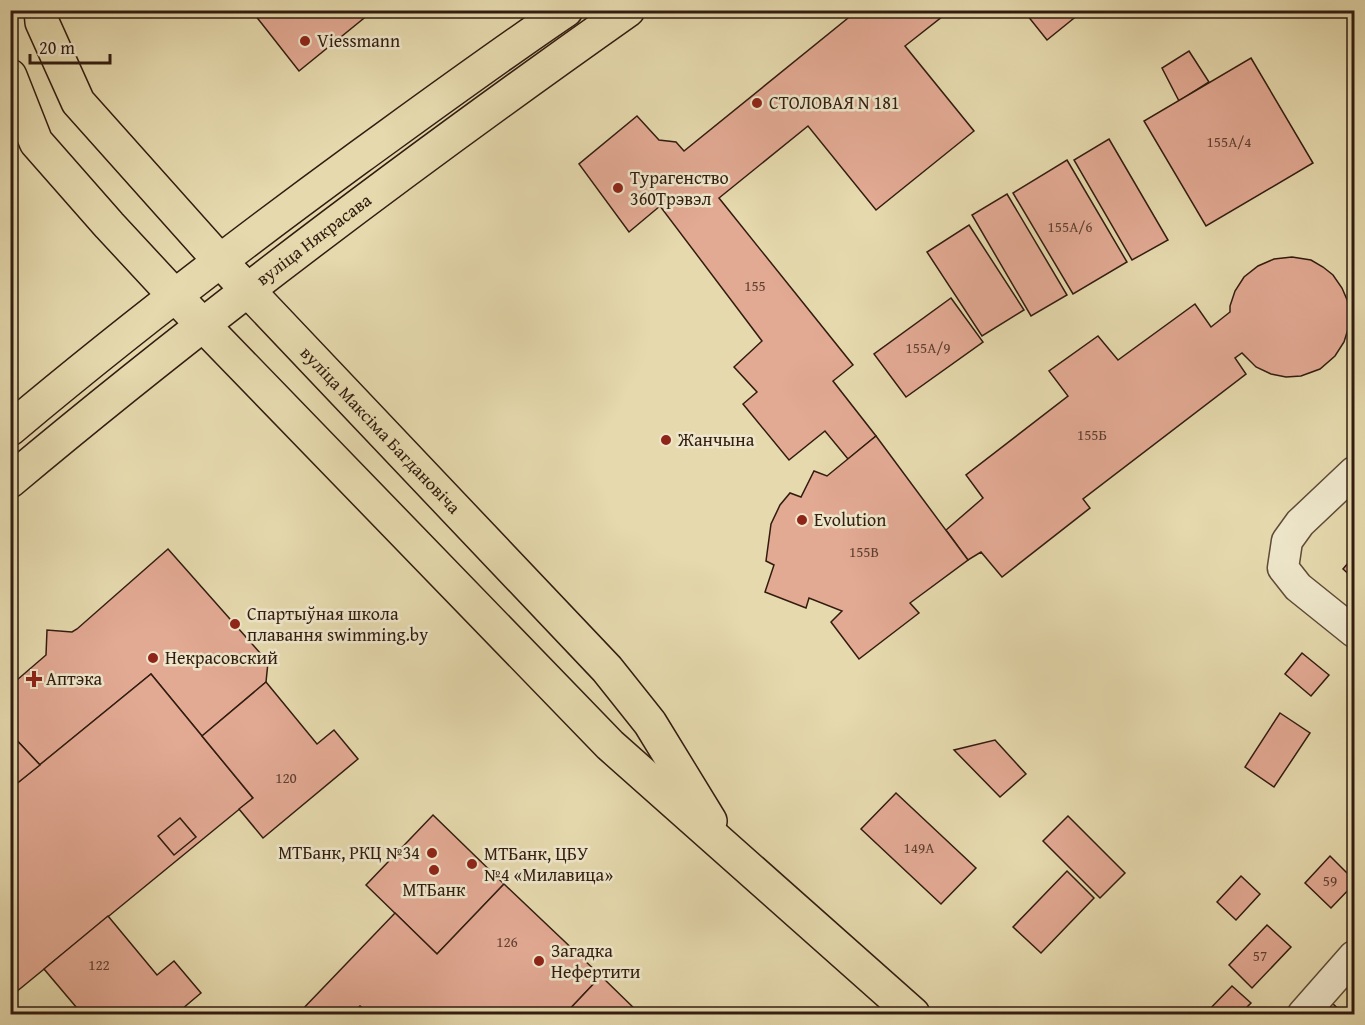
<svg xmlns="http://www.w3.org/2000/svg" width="1365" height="1025" font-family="'Gentium Book Plus',serif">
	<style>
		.building { fill: #e2a993; stroke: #321c10; stroke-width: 1.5 }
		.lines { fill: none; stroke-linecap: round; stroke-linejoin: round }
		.minor-casing { stroke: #5f4b37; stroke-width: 33 }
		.major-casing { stroke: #321c10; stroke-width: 36 }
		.minor { stroke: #eee6ca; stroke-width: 30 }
		.major { stroke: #e5d9ad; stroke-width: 33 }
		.poi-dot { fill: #8f2418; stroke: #eee6ca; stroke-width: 2 }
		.labels { text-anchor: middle; stroke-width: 5; stroke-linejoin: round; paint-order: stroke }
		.number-label { font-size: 15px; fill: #5e3f31 }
		.poi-label { font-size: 18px; fill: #321c10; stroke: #eee6ca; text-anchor: start }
		.street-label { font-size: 18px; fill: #321c10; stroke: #eee6ca }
	</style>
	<rect width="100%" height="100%" fill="#e5d9ad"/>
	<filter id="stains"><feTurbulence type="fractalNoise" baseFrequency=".00333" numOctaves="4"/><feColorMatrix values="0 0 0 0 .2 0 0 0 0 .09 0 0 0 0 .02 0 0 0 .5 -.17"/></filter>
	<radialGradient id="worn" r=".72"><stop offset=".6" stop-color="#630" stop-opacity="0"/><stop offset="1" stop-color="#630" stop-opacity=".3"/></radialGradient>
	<g class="building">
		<path d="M251 10H374L299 71Z"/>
		<path d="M858 10H939L943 16 905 46 974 131 876 210 808 126 719 198 853 365 833 381 876 436 848 459 825 431 789 460 743 404 757 392 734 367 762 341 660 206 629 232 579 164 637 116 659 140 676 142 684 151Z"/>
		<path d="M1023 10H1084L1047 40Z"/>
		<path d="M1189 51 1209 82 1179 101 1162 68Z"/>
		<path d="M1251 58 1313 163 1206 226 1144 121Z"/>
		<path d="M1109 139 1168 240 1132 260 1074 160Z"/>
		<path d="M1067 160 1127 262 1073 294 1013 193Z"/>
		<path d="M1007 194 1067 295 1031 316 972 215Z"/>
		<path d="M969 225 1024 310 982 336 927 252Z"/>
		<path d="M1292 257 1311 260 1323 267 1333 275 1342 288 1348 302 1349 326 1344 342 1335 356 1320 369 1301 376 1286 377 1271 374 1256 367 1242 353 1235 358 1246 374 1083 499 1090 508 1002 577 981 552 968 560 946 530 983 498 966 475 1068 396 1049 371 1098 336 1118 360 1195 304 1211 327 1230 312V306L1235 291 1244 277 1258 266 1274 259Z"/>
		<path d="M951 298 983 342 906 397 874 354Z"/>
		<path d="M876 436 968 560 910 603 919 613 859 659 831 622 842 611 809 598 806 608 765 592 774 565 766 561 771 524 780 505 790 493 801 497 814 471 827 476Z"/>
		<path d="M168 549 268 662 266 682 202 736 151 674 40 765 10 733V686L46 655 47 630 72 632 77 629Z"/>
		<path d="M1354 556V579L1343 569Z"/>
		<path d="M1302 653 1329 675 1311 696 1285 674Z"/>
		<path d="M151 674 253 798 10 997V789Z"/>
		<path d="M266 682 317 744 334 730 358 759 263 838 239 809 253 798 202 736Z"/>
		<path d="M1280 713 1310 733 1274 787 1245 767Z"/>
		<path d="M10 733 40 765 10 789Z"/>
		<path d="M995 740 1026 774 1000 797 954 750Z"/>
		<path d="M896 793 976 868 941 904 861 829Z"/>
		<path d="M433 815 504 884 437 954 366 885Z"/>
		<path d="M1068 816 1125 873 1100 898 1043 841Z"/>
		<path d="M180 818 196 837 174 855 158 836Z"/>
		<path d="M1354 826V839L1348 833Z"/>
		<path d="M1330 856 1354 880V884L1331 908 1305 883Z"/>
		<path d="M1067 871 1094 898 1041 953 1013 927Z"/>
		<path d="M1241 876 1260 894 1236 920 1217 902Z"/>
		<path d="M504 884 601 976 565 1014H370L360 1006 352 1014H298L395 913 437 954Z"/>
		<path d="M108 916 157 975 174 961 201 993 176 1014H82L44 969Z"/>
		<path d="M1267 925 1291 947 1252 988 1229 965Z"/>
		<path d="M601 976 640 1014H565Z"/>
		<path d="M1232 986 1251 1003 1240 1014H1205Z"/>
		<path d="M1332 1003 1344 1014H1321Z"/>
	</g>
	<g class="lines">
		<g class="minor-casing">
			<g id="minor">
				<path d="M1354 472 1300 523 1287 541 1283 568 1298 587 1354 632"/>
				<path d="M1303 1014 1354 956"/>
			</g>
		</g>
		<g class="major-casing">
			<g id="major">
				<path id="s1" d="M41 10 42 22 78 102 220 261 607 669 650 723 710 821"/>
				<path d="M10 76 36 142 109 225 174 295 610 745 913 1014"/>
				<path d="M10 429C123 334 239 245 358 158 427 108 495 58 566 10"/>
				<path id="s2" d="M10 481C208 315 417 159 628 10"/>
			</g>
		</g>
		<use href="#minor" class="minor"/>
		<use href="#major" class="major"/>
	</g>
	<g class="poi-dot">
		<circle cx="305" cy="41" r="6"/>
		<circle cx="757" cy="103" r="6"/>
		<circle cx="618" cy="188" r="6"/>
		<circle cx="666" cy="440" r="6"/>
		<circle cx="802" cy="520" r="6"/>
		<circle cx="235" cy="624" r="6"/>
		<circle cx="153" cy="658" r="6"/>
		<path d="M31 670h6v6h6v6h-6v6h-6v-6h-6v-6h6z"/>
		<circle cx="432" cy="853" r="6"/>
		<circle cx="472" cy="864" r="6"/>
		<circle cx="434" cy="870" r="6"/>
		<circle cx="539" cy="961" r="6"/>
	</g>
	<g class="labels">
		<g class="number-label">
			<text x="1229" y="147">155А/4</text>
			<text x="1070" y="232">155А/6</text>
			<text x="755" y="291">155</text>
			<text x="928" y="353">155А/9</text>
			<text x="1092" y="440">155Б</text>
			<text x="864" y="557">155В</text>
			<text x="286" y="783">120</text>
			<text x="919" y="853">149А</text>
			<text x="1330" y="886">59</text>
			<text x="507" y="947">126</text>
			<text x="1260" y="961">57</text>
			<text x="99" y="970">122</text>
		</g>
		<g class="poi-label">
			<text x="317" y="47">Viessmann</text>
			<text x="769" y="109">СТОЛОВАЯ N 181</text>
			<text x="630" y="184">Турагенство<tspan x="630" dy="21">360Трэвэл</tspan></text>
			<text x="678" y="446">Жанчына</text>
			<text x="814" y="526">Evolution</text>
			<text x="247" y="620">Спартыўная школа<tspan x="247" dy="21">плавання swimming.by</tspan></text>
			<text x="165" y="664">Некрасовский</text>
			<text x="46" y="685">Аптэка</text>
			<text x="420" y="859" text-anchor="end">МТБанк, РКЦ №34</text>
			<text x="484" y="860">МТБанк, ЦБУ<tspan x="484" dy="21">№4 «Милавица»</tspan></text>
			<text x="434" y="896" text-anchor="middle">МТБанк</text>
			<text x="551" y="957">Загадка<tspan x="551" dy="21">Нефертити</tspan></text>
		</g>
		<g class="street-label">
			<text dy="6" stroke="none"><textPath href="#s2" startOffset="388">вуліца Някрасава</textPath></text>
			<text dy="6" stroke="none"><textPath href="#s1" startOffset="546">вуліца Максіма Багдановіча</textPath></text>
		</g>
	</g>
	<rect width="1365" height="1025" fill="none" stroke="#e5d9ad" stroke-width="36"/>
	<rect x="12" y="12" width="1341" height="1001" fill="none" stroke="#321c10" stroke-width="3"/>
	<rect x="18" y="18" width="1329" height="989" fill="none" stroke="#321c10" stroke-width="1.5"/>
	<path d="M30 54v9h80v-9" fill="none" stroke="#321c10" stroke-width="3"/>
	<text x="39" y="54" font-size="18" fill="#321c10" stroke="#eee6ca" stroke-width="4.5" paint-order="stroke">20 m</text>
	<rect width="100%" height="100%" filter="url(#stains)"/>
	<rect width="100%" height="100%" fill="url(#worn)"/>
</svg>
